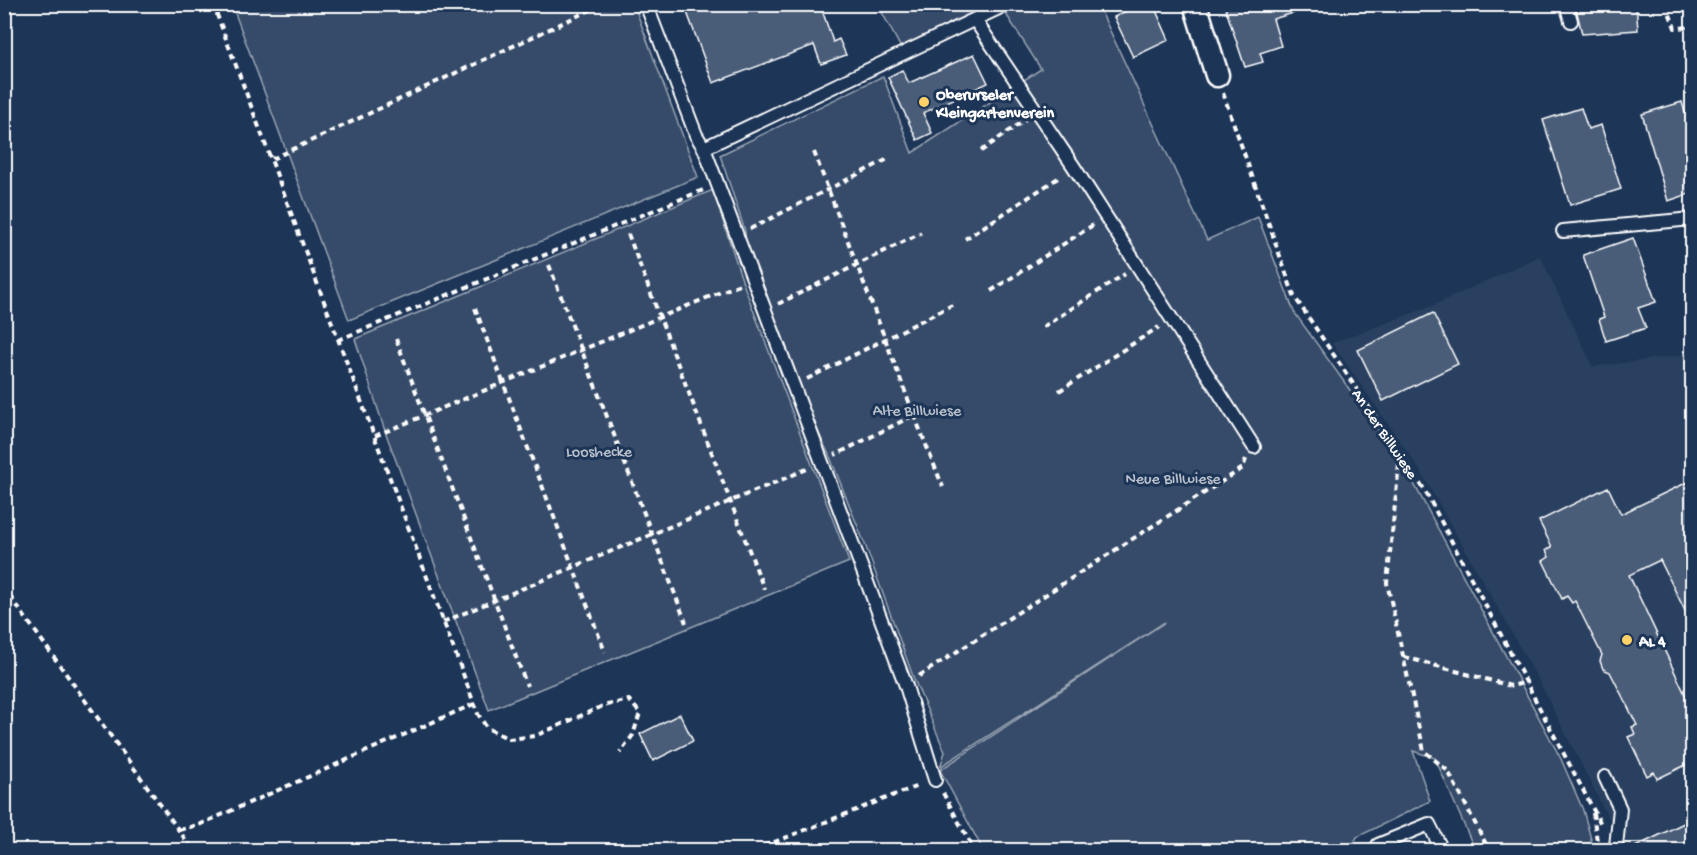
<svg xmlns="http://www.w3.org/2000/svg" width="1697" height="855" font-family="'Gochi Hand',sans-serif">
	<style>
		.built { fill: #2a4161 }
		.green { fill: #364b69; stroke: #9aa5b4; stroke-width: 1.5 }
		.building { fill: #4a5d79; stroke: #fff; stroke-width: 1.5 }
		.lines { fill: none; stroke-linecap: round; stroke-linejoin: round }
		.lane-casing { stroke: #fff; stroke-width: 16 }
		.street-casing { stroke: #fff; stroke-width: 27 }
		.path { stroke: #fff; stroke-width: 4; stroke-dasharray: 6 4.5; stroke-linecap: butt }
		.lane { stroke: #1d3557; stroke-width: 12 }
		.street { stroke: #1d3557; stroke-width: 22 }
		.poi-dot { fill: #ffd166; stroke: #1d3557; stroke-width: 2 }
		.labels { text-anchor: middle; stroke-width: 6; stroke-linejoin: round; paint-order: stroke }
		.poi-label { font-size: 16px; font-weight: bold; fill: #fff; stroke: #1d3557; text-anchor: start }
		.park-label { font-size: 16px; fill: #b9c0ca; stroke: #1d3557 }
		.street-label { font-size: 16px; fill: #fff; stroke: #1d3557 }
	</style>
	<rect width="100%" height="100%" fill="#1d3557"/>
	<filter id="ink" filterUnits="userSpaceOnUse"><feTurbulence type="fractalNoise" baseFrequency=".0167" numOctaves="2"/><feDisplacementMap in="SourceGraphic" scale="12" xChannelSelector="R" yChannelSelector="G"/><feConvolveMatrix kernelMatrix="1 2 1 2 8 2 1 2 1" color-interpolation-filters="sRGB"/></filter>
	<g filter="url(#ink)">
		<path class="built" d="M1540 256 1593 367 1691 354 1692 358V850H1631L1607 815 1539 681 1420 470 1332 343 1432 306Z"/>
		<g class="green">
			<path d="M232 5H634L698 177 349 320Z"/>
			<path d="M878 5H993L901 48Z"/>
			<path d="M1027 5H1098L1207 240 1258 217 1294 312 1405 467 1561 759 1583 810 1594 850H1475L1435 758 1413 751 1430 801 1357 837 1350 850H983L940 770 1165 622 940 767 945 752 914 679 866 547 830 457 801 395 746 248 745 231 720 155 883 76 912 153 1041 69 1006 14Z"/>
			<path d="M713 190 743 283 849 562 489 710 385 431 355 339Z"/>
		</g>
		<g class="building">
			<path d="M684 4H820L833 42 839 39 846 55 821 64 814 45 713 83Z"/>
			<path d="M1141 4H1153L1169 40 1133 57 1114 17Z"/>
			<path d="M1224 4H1306L1307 9 1273 19 1281 46 1260 53 1263 62 1245 67Z"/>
			<path d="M1575 4H1636L1638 30 1582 34Z"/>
			<path d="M974 54 988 83 923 113 932 133 917 140 888 77 902 70 909 83Z"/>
			<path d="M1682 102 1688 123 1692 122V193L1668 201 1642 114Z"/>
			<path d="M1581 108 1588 129 1601 125 1621 189 1570 205 1543 120Z"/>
			<path d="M1633 238 1656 302 1638 308 1646 328 1606 341 1599 319 1604 317 1583 255Z"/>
			<path d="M1433 313 1458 364 1383 401 1358 350Z"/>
			<path d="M1692 480V625L1660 560 1629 575 1692 709V762L1657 779 1654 772 1647 776 1628 737 1635 734 1632 727 1637 725 1610 672 1603 669 1600 661 1602 655 1575 601 1572 603 1567 596 1562 599 1543 561 1549 557 1546 550 1552 547 1539 521 1608 487 1621 514Z"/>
			<path d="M680 714 693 741 653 761 640 734Z"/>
			<path d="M1692 819V850H1629Z"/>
		</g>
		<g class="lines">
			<g class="lane-casing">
				<g id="lane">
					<path d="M646 4 696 135 704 148 906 686 935 780"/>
					<path d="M1566 4 1571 21"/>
					<path d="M975 20 1074 167 1254 447"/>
					<path d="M704 148 1007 4"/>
					<path d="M1563 231 1692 219"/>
					<path d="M1605 777 1620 809 1616 846 1619 850"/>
					<path d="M1378 845 1429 824 1442 850"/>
				</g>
			</g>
			<g class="street-casing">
				<path id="street" d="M1195 4 1217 75"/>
			</g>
			<g class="path">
				<path d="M213 4 478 714 487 728 509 739 535 736 603 706 629 700 640 713 633 735 620 753"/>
				<path d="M1666 4 1675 28 1692 27"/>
				<path d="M1223 93 1294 296 1424 489 1602 826"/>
				<path d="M981 151 1025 120"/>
				<path d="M814 152 914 415 835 455"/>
				<path d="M272 159 603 4"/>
				<path d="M750 229 890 158"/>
				<path d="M628 234 764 589"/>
				<path d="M965 239 1061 176"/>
				<path d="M549 265 686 623"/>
				<path d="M991 291 1093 225"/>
				<path d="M778 304 921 233"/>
				<path d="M475 308 605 652"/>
				<path d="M1043 327 1125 274"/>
				<path d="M396 339 527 686"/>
				<path d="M338 340 703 190"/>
				<path d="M807 379 954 304"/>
				<path d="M1059 391 1159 327"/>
				<path d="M914 415 943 487"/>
				<path d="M375 436 740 284"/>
				<path d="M1400 454 1387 583 1424 751 1448 771 1489 850"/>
				<path d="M4 588 193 850"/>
				<path d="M443 622 807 469"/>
				<path d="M1404 657 1511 686 1528 682"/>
				<path d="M919 676 1243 468 1246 459"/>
				<path d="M943 793 974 850"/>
				<path d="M1593 813 1598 848"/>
				<path d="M179 830 201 824 474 704"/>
				<path d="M754 850 920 785"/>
			</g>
			<use href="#lane" class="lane"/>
			<use href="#street" class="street"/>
		</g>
	</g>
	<g class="poi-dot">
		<circle cx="924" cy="102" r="6"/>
		<circle cx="1627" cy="640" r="6"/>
	</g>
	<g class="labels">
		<g class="poi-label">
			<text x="936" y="99">Oberurseler<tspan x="936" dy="18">Kleingartenverein</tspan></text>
			<text x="1639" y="646">AL 4</text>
		</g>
		<g class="park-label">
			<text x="917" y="415">Alte Billwiese</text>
			<text x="599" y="456">Looshecke</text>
			<text x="1173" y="483">Neue Billwiese</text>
		</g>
		<g class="street-label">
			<text transform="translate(1386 433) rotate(56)" y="6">An der Billwiese</text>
		</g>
	</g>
	<rect width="1697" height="855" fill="none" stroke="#1d3557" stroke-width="24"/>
	<rect x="12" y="12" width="1673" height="831" fill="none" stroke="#fff" stroke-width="2" filter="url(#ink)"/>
</svg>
